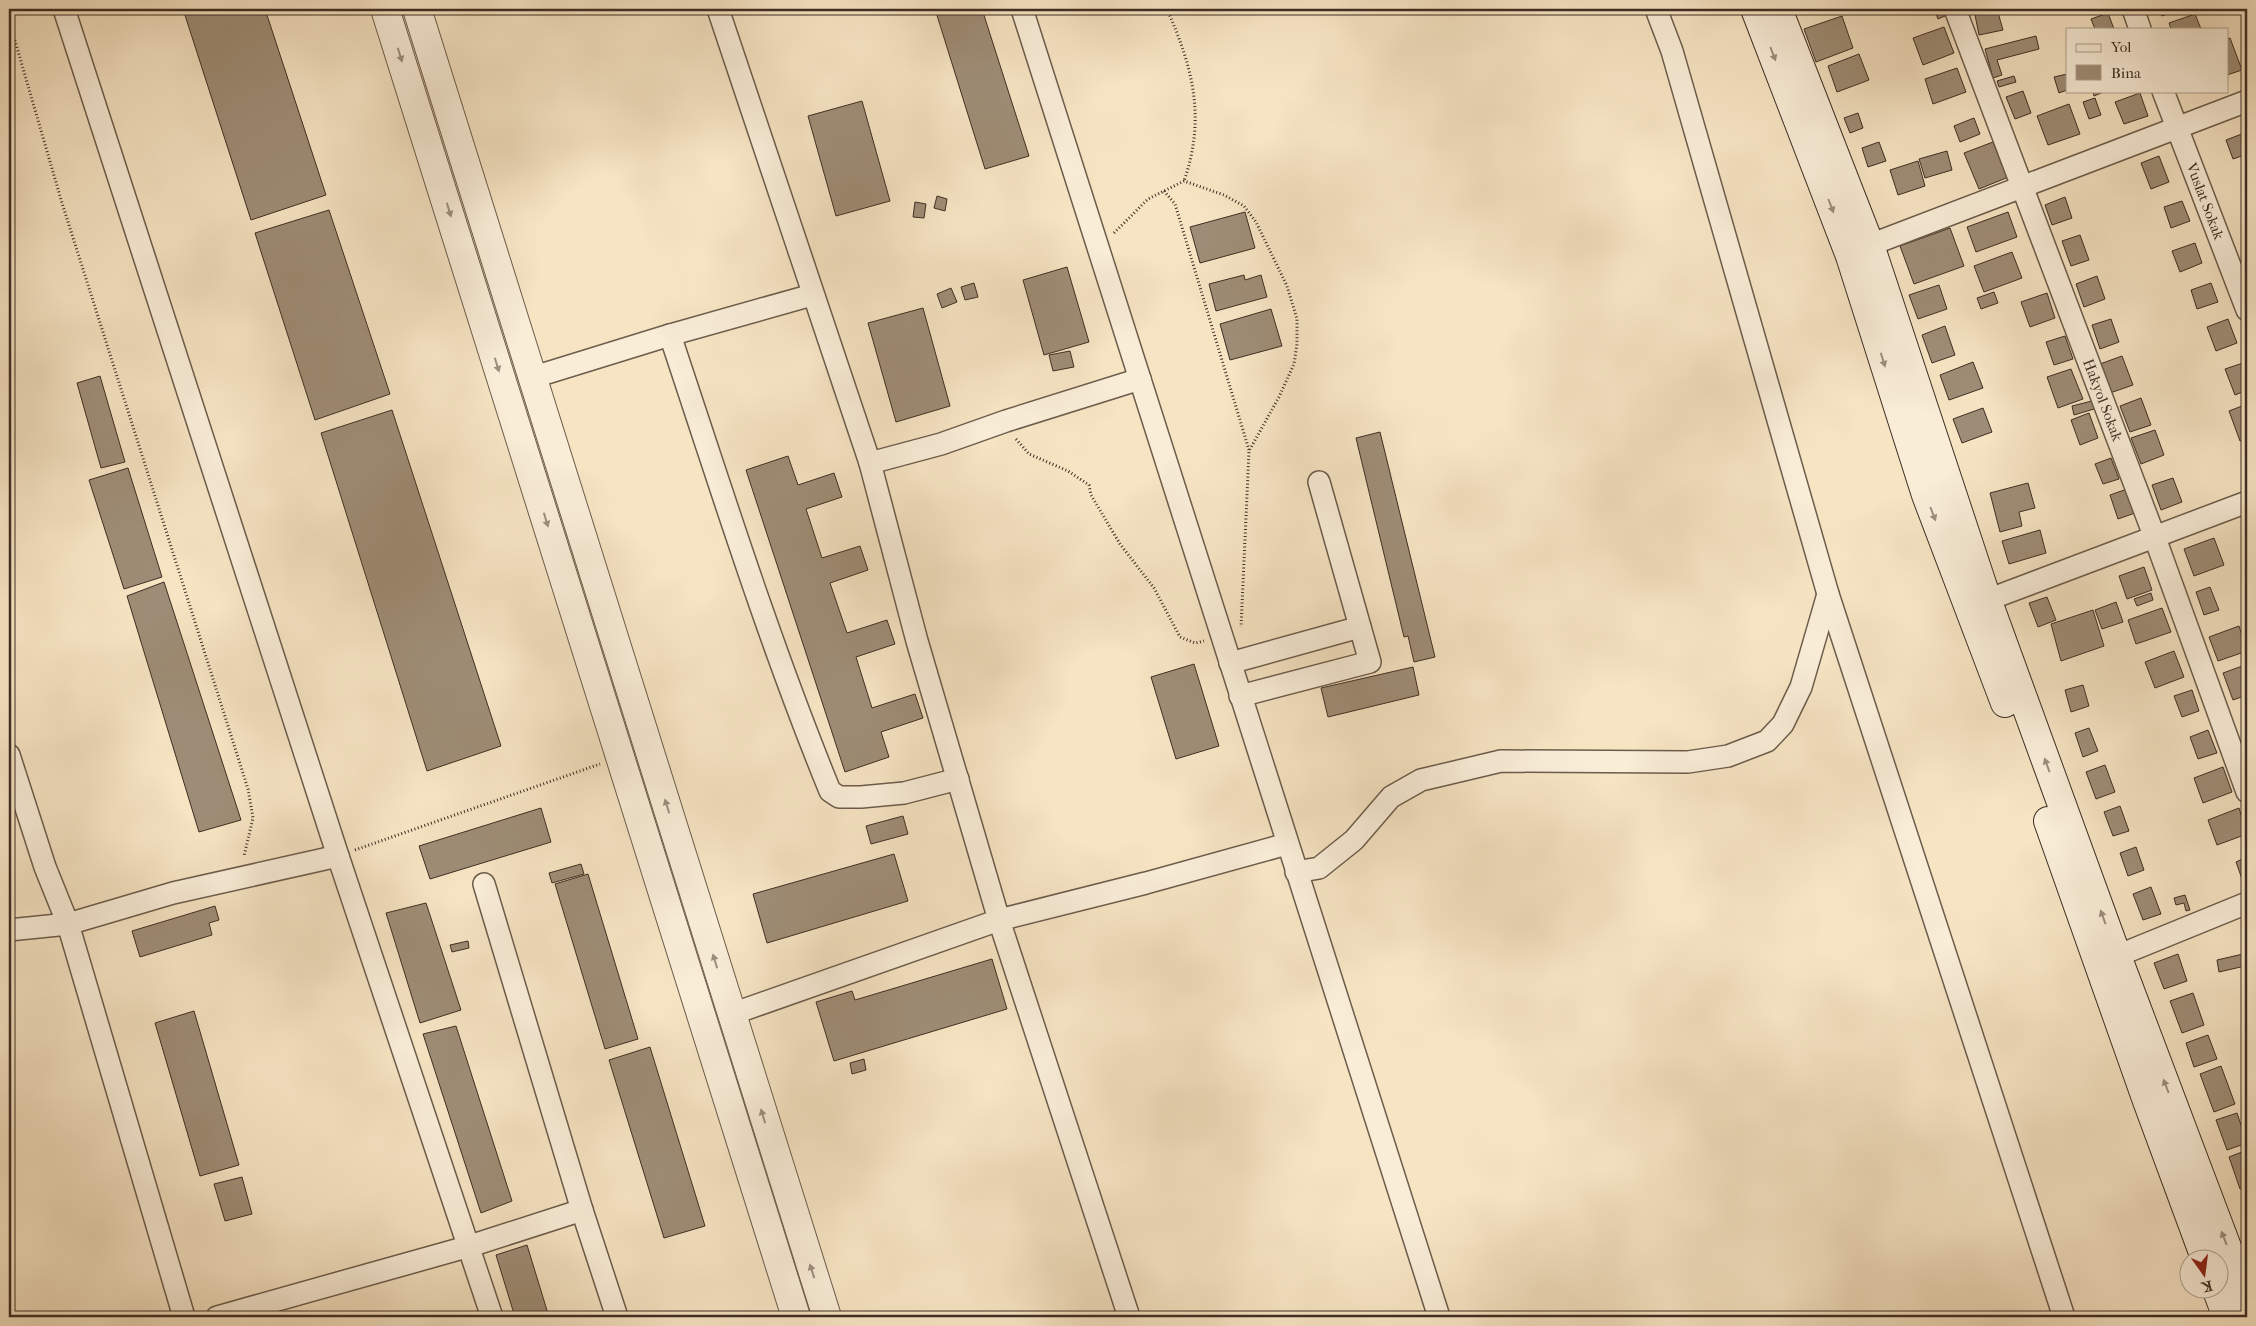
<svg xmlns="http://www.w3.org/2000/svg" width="2256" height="1326" font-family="'IM FELL French Canon',serif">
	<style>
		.building { fill: #9e8d76; stroke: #3e2e23 }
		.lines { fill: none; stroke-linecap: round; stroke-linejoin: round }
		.minor-casing { stroke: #6c5c4b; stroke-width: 24 }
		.tertiary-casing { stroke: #6c5c4b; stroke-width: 30 }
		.secondary-casing { stroke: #3e2e23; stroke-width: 30 }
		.path { stroke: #3e2e23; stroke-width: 3; stroke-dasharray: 1 2.5; stroke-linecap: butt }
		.minor { stroke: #f9edd8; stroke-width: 21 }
		.tertiary { stroke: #f9edd8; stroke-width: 28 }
		.secondary { stroke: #f9edd8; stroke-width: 28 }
		.oneway { fill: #9c8e7e }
		.labels { text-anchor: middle; stroke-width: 4; stroke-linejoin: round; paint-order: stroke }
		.street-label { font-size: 15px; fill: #3e2e23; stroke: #f9edd8 }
	</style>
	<rect width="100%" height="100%" fill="#f6e4c3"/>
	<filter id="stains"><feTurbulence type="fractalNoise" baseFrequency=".004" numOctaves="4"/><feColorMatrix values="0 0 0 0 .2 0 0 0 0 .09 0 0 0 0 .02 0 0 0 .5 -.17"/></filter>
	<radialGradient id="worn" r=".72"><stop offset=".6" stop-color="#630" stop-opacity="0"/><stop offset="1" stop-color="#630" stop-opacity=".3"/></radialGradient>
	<g class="building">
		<path d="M183 9H265L326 195 251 220Z"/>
		<path d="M935 9H982L1029 156 985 169Z"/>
		<path d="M1800 9H1815L1802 13Z"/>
		<path d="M1934 9H1942L1945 16 1938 19Z"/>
		<path d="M1997 9 2003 30 1979 35 1975 15Z"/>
		<path d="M2159 9H2181L2162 16Z"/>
		<path d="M2108 13 2114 29H2095L2091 19Z"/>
		<path d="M2195 14 2201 29H2171L2169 23Z"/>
		<path d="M1842 16 1853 48 1816 62 1804 29Z"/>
		<path d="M1944 27 1954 53 1923 65 1913 38Z"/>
		<path d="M2036 36 2039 49 1997 60 2002 75 1993 78 1985 49Z"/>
		<path d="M2230 38 2242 70 2227 75V39Z"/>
		<path d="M1859 54 1869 80 1837 92 1828 66Z"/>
		<path d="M1957 68 1966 92 1933 104 1925 79Z"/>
		<path d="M2067 74V90L2059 93 2054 77Z"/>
		<path d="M2014 76 2016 82 1999 87 1997 81Z"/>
		<path d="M2023 91 2031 113 2015 119 2006 97Z"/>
		<path d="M2093 91H2106L2094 96Z"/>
		<path d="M2140 93 2148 116 2124 124 2115 102Z"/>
		<path d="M2095 98 2101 115 2089 119 2083 102Z"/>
		<path d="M862 101 890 201 836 216 808 116Z"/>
		<path d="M2069 104 2080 134 2048 145 2037 116Z"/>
		<path d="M1858 113 1863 128 1850 133 1844 118Z"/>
		<path d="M1974 118 1980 134 1960 142 1954 126Z"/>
		<path d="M2247 132V154L2233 159 2226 140Z"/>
		<path d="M1879 142 1886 161 1868 167 1862 148Z"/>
		<path d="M1993 142 2003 167 2007 165 2011 176 1979 189 1964 153Z"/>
		<path d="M1947 151 1952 170 1925 178 1919 159Z"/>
		<path d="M2159 156 2169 182 2151 189 2141 163Z"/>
		<path d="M1918 161 1925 186 1898 195 1890 170Z"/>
		<path d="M937 196 947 199 945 211 934 208Z"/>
		<path d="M2065 197 2072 218 2052 225 2045 205Z"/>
		<path d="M2182 201 2190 221 2171 228 2164 207Z"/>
		<path d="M915 202 926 204 924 218 913 217Z"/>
		<path d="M329 210 390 394 315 420 255 233Z"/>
		<path d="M1245 212 1255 248 1200 263 1190 227Z"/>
		<path d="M2008 212 2017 237 1976 252 1967 227Z"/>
		<path d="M1950 228 1964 266 1914 284 1900 246Z"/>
		<path d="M2080 235 2089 260 2071 266 2062 241Z"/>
		<path d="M2195 243 2202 263 2180 272 2172 251Z"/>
		<path d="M2012 252 2022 278 1984 292 1974 266Z"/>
		<path d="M1067 267 1089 342 1044 355 1023 280Z"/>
		<path d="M1244 275 1245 280 1261 275 1267 297 1216 311 1209 284Z"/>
		<path d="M2097 276 2105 299 2084 307 2076 284Z"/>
		<path d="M974 283 978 297 965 300 961 287Z"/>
		<path d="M2211 283 2218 302 2197 309 2191 290Z"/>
		<path d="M1939 285 1947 309 1918 319 1909 295Z"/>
		<path d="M951 288 957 302 942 308 937 294Z"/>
		<path d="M1994 292 1998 303 1981 309 1977 298Z"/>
		<path d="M2047 293 2055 318 2030 327 2021 302Z"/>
		<path d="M923 308 950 406 896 422 868 323Z"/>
		<path d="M1271 309 1282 346 1230 360 1220 324Z"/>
		<path d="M2111 319 2119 342 2100 349 2092 325Z"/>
		<path d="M2228 319 2237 343 2216 351 2207 327Z"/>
		<path d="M1945 326 1955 355 1932 363 1922 335Z"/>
		<path d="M2065 336 2073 359 2054 365 2046 342Z"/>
		<path d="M1070 351 1074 367 1053 371 1049 355Z"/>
		<path d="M2122 356 2133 385 2110 393 2100 364Z"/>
		<path d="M1973 362 1983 388 1949 400 1940 375Z"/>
		<path d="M2246 362 2247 390 2235 395 2225 369Z"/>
		<path d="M2071 369 2083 399 2058 408 2047 377Z"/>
		<path d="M100 376 125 462 101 468 77 383Z"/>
		<path d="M2141 398 2151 425 2130 432 2120 406Z"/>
		<path d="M2092 401 2094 409 2074 415 2072 406Z"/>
		<path d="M2247 404V438L2240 441 2229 411Z"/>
		<path d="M1983 408 1992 432 1962 443 1953 419Z"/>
		<path d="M392 410 501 746 427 771 321 433Z"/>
		<path d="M2089 413 2098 438 2080 445 2071 420Z"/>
		<path d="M2155 430 2164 455 2141 464 2131 438Z"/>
		<path d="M1380 432 1435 657 1414 662 1408 636 1404 637 1356 438Z"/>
		<path d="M788 456 798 485 834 473 842 497 806 509 822 558 860 546 868 570 830 583 847 633 887 620 895 644 856 657 872 708 915 694 923 718 881 732 889 757 845 772 746 470Z"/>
		<path d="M2111 458 2119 479 2103 484 2095 464Z"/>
		<path d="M128 468 162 577 124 589 89 480Z"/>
		<path d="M2173 478 2182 502 2161 510 2152 485Z"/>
		<path d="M2028 483 2035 508 2019 512 2022 526 2000 532 1990 493Z"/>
		<path d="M2127 489 2135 513 2118 519 2110 495Z"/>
		<path d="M2040 530 2046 553 2009 564 2002 541Z"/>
		<path d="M2214 538 2224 565 2194 576 2184 549Z"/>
		<path d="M2144 567 2152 590 2127 599 2119 576Z"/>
		<path d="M164 582 241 820 199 832 127 596Z"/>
		<path d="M2210 587 2219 610 2204 615 2196 592Z"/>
		<path d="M2151 593 2153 600 2137 606 2134 599Z"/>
		<path d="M2047 597 2056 620 2038 627 2029 603Z"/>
		<path d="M2116 602 2123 622 2102 629 2095 610Z"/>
		<path d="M2162 608 2171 632 2136 644 2128 620Z"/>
		<path d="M2093 610 2104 646 2061 661 2051 624Z"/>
		<path d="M2239 626 2247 651 2218 661 2209 637Z"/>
		<path d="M2174 651 2184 677 2155 688 2145 662Z"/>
		<path d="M1194 664 1219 746 1176 759 1151 677Z"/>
		<path d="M2245 665 2247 672V695L2233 700 2223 673Z"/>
		<path d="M1413 667 1419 695 1328 717 1321 688Z"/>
		<path d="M2083 685 2089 706 2071 712 2065 690Z"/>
		<path d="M2192 690 2199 711 2182 717 2174 696Z"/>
		<path d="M2089 728 2098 751 2083 757 2075 733Z"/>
		<path d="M2208 730 2217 753 2198 759 2190 737Z"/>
		<path d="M2105 765 2115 792 2096 799 2086 772Z"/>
		<path d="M2223 767 2232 792 2203 803 2194 778Z"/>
		<path d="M2120 806 2129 831 2113 836 2104 812Z"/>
		<path d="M541 808 551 842 430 879 419 846Z"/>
		<path d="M2239 808 2247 834 2217 845 2208 820Z"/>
		<path d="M903 816 908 834 871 844 866 826Z"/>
		<path d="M2136 847 2144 870 2128 876 2120 853Z"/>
		<path d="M894 854 908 901 767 943 753 894Z"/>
		<path d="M2247 857V877L2242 879 2236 862Z"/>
		<path d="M581 864 584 874 552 883 549 873Z"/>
		<path d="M588 874 638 1039 605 1049 555 884Z"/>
		<path d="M2151 887 2161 914 2143 920 2133 894Z"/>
		<path d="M2185 895 2190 910 2186 911 2184 903 2176 905 2174 898Z"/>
		<path d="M426 903 461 1010 420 1023 386 913Z"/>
		<path d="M215 906 219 920 209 923 212 935 140 957 132 931Z"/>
		<path d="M468 941 469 948 452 952 450 945Z"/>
		<path d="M2178 954 2187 981 2164 989 2154 963Z"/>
		<path d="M2243 954 2245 966 2219 972 2217 960Z"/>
		<path d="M992 959 1007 1009 834 1061 816 1002 852 991 855 1000Z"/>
		<path d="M2193 993 2204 1025 2182 1033 2170 1001Z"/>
		<path d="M194 1011 239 1165 200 1176 155 1023Z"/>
		<path d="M456 1026 512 1201 481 1213 423 1034Z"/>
		<path d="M2208 1035 2217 1059 2194 1067 2186 1043Z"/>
		<path d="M650 1047 705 1226 664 1238 609 1060Z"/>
		<path d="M864 1059 866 1070 852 1074 850 1063Z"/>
		<path d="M2221 1066 2235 1104 2214 1112 2200 1074Z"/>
		<path d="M2237 1113 2247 1143 2227 1150 2216 1120Z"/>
		<path d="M2247 1150V1187L2240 1189 2229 1157Z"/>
		<path d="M242 1177 252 1214 225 1221 214 1184Z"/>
		<path d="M527 1245 549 1317H515L496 1255Z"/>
	</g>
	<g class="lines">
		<g class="minor-casing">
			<g id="minor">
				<path d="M64 9 338 856 492 1317"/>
				<path d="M718 9 870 463 917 641 999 920 1129 1317"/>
				<path d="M1022 9 1439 1317"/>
				<path d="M1656 9 1672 51 1828 594 2064 1317"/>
				<path id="s1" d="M1955 9 2155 538 2247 792"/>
				<path d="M2133 9 2140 29"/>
				<path id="s2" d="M2163 91 2247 310"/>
				<path d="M1858 252 1870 245 2247 101"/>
				<path d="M670 335C721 488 769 642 830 791L839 797H861L904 793 958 779"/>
				<path d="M534 377 670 335 812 295"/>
				<path d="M870 463 941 444 1006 421 1140 379"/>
				<path d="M1974 605 2247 502"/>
				<path d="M1230 663 1360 627"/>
				<path d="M1240 696 1370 662 1319 482"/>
				<path d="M9 755 45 867 68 924 184 1317"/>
				<path d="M1296 872 1319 868 1354 840 1391 797 1421 780 1501 761 1688 762 1728 756 1767 741 1783 724 1801 687 1828 594"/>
				<path d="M484 884 582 1210 617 1317"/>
				<path d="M9 930 68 924 173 893 338 856"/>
				<path d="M2105 964 2117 956 2247 903"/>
				<path d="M732 1014 999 920 1146 883 1287 844"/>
				<path d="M217 1317 470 1246 582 1210"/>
			</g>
		</g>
		<g class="tertiary-casing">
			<g id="tertiary">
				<path d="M385 9 796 1317"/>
				<path d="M417 9 827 1317"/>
			</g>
		</g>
		<g class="secondary-casing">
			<g id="secondary">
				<path d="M1755 9 1850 256 1926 495 2005 703"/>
				<path d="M1778 9 1870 245 1987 599 2117 956 2247 1300"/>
				<path d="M2048 821 2147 1101 2205 1258"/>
				<path d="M2216 1288 2227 1317"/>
			</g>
		</g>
		<g class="path">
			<path d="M1167 9C1193 68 1206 118 1184 181"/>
			<path d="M9 20 62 203 248 789 253 818 244 856"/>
			<path d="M1164 191 1175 204 1249 450"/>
			<path d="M1114 233 1148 199 1184 181 1224 195 1244 206 1256 222 1287 286 1297 319V344L1294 364 1279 397 1249 451 1241 627"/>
			<path d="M1016 439 1029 454 1068 471 1089 485 1091 495 1120 544 1154 588 1180 637 1195 643 1204 641"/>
			<path d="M355 850 600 764"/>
		</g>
		<use href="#minor" class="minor"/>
		<use href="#tertiary" class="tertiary"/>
		<use href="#secondary" class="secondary"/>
	</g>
	<defs><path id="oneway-solid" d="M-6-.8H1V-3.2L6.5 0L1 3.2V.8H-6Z" transform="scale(1.25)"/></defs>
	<g class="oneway">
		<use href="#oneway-solid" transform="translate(1773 54) rotate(69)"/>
		<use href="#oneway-solid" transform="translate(400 55) rotate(73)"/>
		<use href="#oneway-solid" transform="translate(1831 206) rotate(69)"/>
		<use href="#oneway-solid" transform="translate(449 210) rotate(73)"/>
		<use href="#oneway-solid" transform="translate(1883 360) rotate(73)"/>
		<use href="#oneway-solid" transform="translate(497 365) rotate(73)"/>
		<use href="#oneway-solid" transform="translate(1933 514) rotate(69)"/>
		<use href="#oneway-solid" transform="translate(546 520) rotate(73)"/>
		<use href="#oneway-solid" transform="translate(2047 765) rotate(-110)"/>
		<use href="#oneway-solid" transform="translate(667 806) rotate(-107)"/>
		<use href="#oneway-solid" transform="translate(2103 917) rotate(-110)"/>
		<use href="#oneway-solid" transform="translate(715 961) rotate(-107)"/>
		<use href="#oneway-solid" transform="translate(2166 1086) rotate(-111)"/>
		<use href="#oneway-solid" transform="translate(763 1116) rotate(-107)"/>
		<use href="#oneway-solid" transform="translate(2224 1238) rotate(-111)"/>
		<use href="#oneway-solid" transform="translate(812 1271) rotate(-108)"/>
	</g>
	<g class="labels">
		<g class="street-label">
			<text dy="5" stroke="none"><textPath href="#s2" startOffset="118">Vuslat Sokak</textPath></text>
			<text dy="5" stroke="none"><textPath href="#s1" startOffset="418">Hakyol Sokak</textPath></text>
		</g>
	</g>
	<rect width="2256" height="1326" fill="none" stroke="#f6e4c3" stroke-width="30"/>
	<rect x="10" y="10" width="2236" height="1306" fill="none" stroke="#3e2e23" stroke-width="2.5"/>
	<rect x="15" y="15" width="2226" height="1296" fill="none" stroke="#3e2e23"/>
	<rect x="2066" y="28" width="162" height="65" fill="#f9edd8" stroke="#aea190"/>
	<rect x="2076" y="44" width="25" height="8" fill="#f9edd8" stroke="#aea190"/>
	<text x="2111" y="52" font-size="15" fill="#3e2e23">Yol</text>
	<rect x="2076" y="65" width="25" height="15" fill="#9e8d76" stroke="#aea190"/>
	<text x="2111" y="78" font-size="15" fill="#3e2e23">Bina</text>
	<g transform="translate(2204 1274) rotate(166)"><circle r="24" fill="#f9edd8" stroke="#aea190"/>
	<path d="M0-4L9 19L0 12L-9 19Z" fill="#8f2418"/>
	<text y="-8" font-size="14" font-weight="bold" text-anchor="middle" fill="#3e2e23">K</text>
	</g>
	<rect width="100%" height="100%" filter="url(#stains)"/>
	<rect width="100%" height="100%" fill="url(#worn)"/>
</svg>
